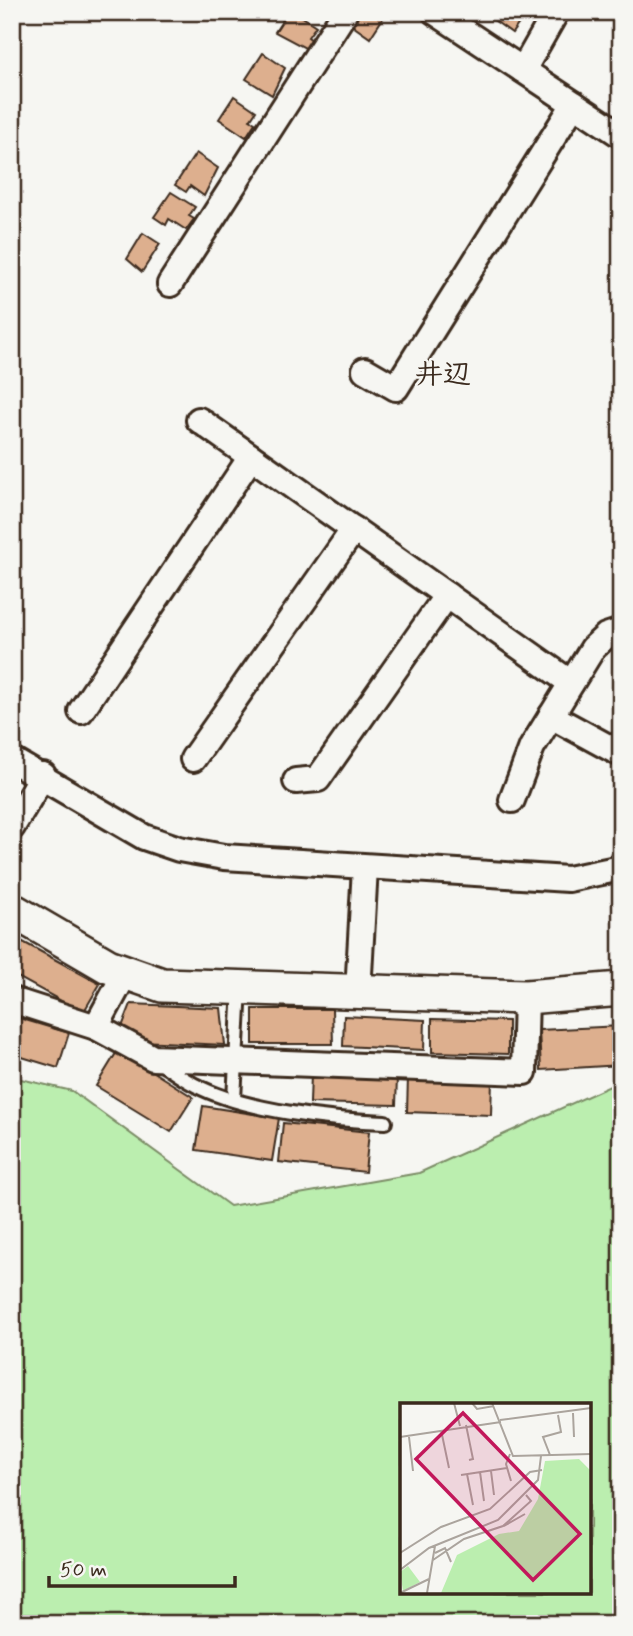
<svg xmlns="http://www.w3.org/2000/svg" width="633" height="1636" font-family="Mynerve,'Klee One',sans-serif">
	<style>
		.green { fill: #bbeeaf; stroke: #7b8c66; stroke-width: 2; fill-rule: evenodd }
		.building { fill: #ddaf8e; stroke: #3b2a1e; stroke-width: 2 }
		.lines { fill: none; stroke-linecap: round; stroke-linejoin: round }
		.lane-casing { stroke: #3b2a1e; stroke-width: 18 }
		.street-casing { stroke: #3b2a1e; stroke-width: 30 }
		.secondary-casing { stroke: #3b2a1e; stroke-width: 38 }
		.lane { stroke: #f6f6f2; stroke-width: 12 }
		.street { stroke: #f6f6f2; stroke-width: 24 }
		.secondary { stroke: #f6f6f2; stroke-width: 33 }
		.labels { text-anchor: middle; stroke-width: 5; stroke-linejoin: round; paint-order: stroke }
		.quarter-label { font-size: 28px; font-weight: bold; fill: #3b2a1e; stroke: #f6f6f2 }
		.inset-road { fill: none; stroke: #aba49d; stroke-width: 2 }
		.view { fill: #c2185b; fill-opacity: 0.15; stroke: #c2185b; stroke-width: 3.5 }
		.inset-edge { fill: none; stroke: #3b2a1e; stroke-width: 3.5 }
	</style>
	<rect width="100%" height="100%" fill="#f6f6f2"/>
	<filter id="ink" filterUnits="userSpaceOnUse"><feTurbulence type="fractalNoise" baseFrequency=".0143" numOctaves="2"/><feDisplacementMap in="SourceGraphic" scale="14" xChannelSelector="R" yChannelSelector="G"/><feConvolveMatrix kernelMatrix="1 2 1 2 8 2 1 2 1" color-interpolation-filters="sRGB"/></filter>
	<g filter="url(#ink)">
		<path class="green" d="M12 1077 72 1091 230 1206 419 1173 621 1081V1624H12ZM402 1405H589V1592H402Z"/>
		<g class="building">
			<path d="M288 12H295L316 26 308 37 312 40 307 49 275 32Z"/>
			<path d="M358 12H387L370 38 350 24Z"/>
			<path d="M495 12H527L512 33 491 18Z"/>
			<path d="M263 53 285 68 272 95 246 79Z"/>
			<path d="M234 96 256 111 250 120 255 123 246 137 219 119Z"/>
			<path d="M196 153 218 168 204 196 190 186 186 192 175 185Z"/>
			<path d="M171 192 195 207 189 216 194 219 186 230 169 219 166 225 154 217Z"/>
			<path d="M143 233 160 244 142 272 127 259Z"/>
			<path d="M12 936 100 984 83 1013 12 974Z"/>
			<path d="M131 1004 221 1008 225 1045 140 1041 120 1032Z"/>
			<path d="M253 1009H332L333 1044H253Z"/>
			<path d="M12 1016 69 1033 58 1068 12 1054Z"/>
			<path d="M344 1016 425 1020 424 1050 343 1046Z"/>
			<path d="M432 1019 508 1021V1054L432 1052Z"/>
			<path d="M621 1026V1065L541 1070 539 1030Z"/>
			<path d="M118 1050 193 1097 171 1132 96 1086Z"/>
			<path d="M311 1074 397 1077 396 1105 310 1103Z"/>
			<path d="M408 1077 492 1079 491 1115 407 1112Z"/>
			<path d="M203 1106 279 1118 272 1161 196 1150Z"/>
			<path d="M283 1123 369 1132 365 1172 279 1162Z"/>
		</g>
		<g class="lines">
			<g class="lane-casing">
				<g id="lane">
					<path d="M159 1062C171 1070 183 1079 195 1085 244 1111 331 1120 385 1122"/>
					<path d="M234 1099 240 988"/>
				</g>
			</g>
			<g class="street-casing">
				<g id="street">
					<path d="M435 12 621 135"/>
					<path d="M523 70 556 12"/>
					<path d="M170 284 345 12"/>
					<path d="M365 370 396 388 574 104"/>
					<path d="M199 420 571 683"/>
					<path d="M81 711 251 457"/>
					<path d="M551 716 621 754"/>
					<path d="M193 759 354 529"/>
					<path d="M12 760 144 837 179 849 224 857 568 879 621 868"/>
					<path d="M296 781 318 779 447 595"/>
					<path d="M512 800 532 747 593 648 606 636 621 631"/>
					<path d="M12 827 43 775"/>
					<path d="M358 992 365 867"/>
					<path d="M12 1000 96 1027 153 1058 524 1072 526 997"/>
					<path d="M96 1027 126 972"/>
				</g>
			</g>
			<g class="secondary-casing">
				<path id="secondary" d="M12 910 108 966 162 985 526 997 621 989"/>
			</g>
			<use href="#lane" class="lane"/>
			<use href="#street" class="street"/>
			<use href="#secondary" class="secondary"/>
		</g>
	</g>
	<g class="labels">
		<g class="quarter-label">
			<text x="443" y="383">井辺</text>
		</g>
	</g>
	<g transform="translate(400 1403)">
		<rect width="191" height="191" fill="#f6f6f2"/>
		<path d="M179 56 191 68V190H41L57 152 99 131 119 128 138 96 145 58ZM8 163 20 179 3 188 0 169Z" fill="#bbeeaf"/>
		<path class="inset-road" d="M54 0 60 23M72 0 77 6 94 3M92 0 113 53 191 51M173 10 174 34M100 17 191 5M66 22 73 56 69 57M41 27 49 65M0 34 101 19M9 34 13 68M110 51 106 61 111 78M150 52 143 34 161 29 158 12M91 68 94 92M80 69 84 98M67 71 73 102M61 72 107 65M104 123 125 111M0 150 41 124 90 106 130 69 142 67M35 150 45 145 51 159M33 157 64 136 103 123 131 98 126 92M0 167 29 145 98 117 138 77 141 53M0 190 29 176M27 190 35 143"/>
		<path class="view" d="M63 10 180 131 133 177 16 56Z"/>
		<rect width="191" height="191" class="inset-edge"/>
	</g>
	<rect width="633" height="1636" fill="none" stroke="#f6f6f2" stroke-width="42"/>
	<rect x="21" y="21" width="591" height="1594" fill="none" stroke="#3b2a1e" stroke-width="2.5" filter="url(#ink)"/>
	<path d="M49 1576v10h186v-10" fill="none" stroke="#3b2a1e" stroke-width="3.5"/>
	<text x="60" y="1576" font-size="21" fill="#3b2a1e" stroke="#f6f6f2" stroke-width="5" paint-order="stroke">50 m</text>
</svg>
